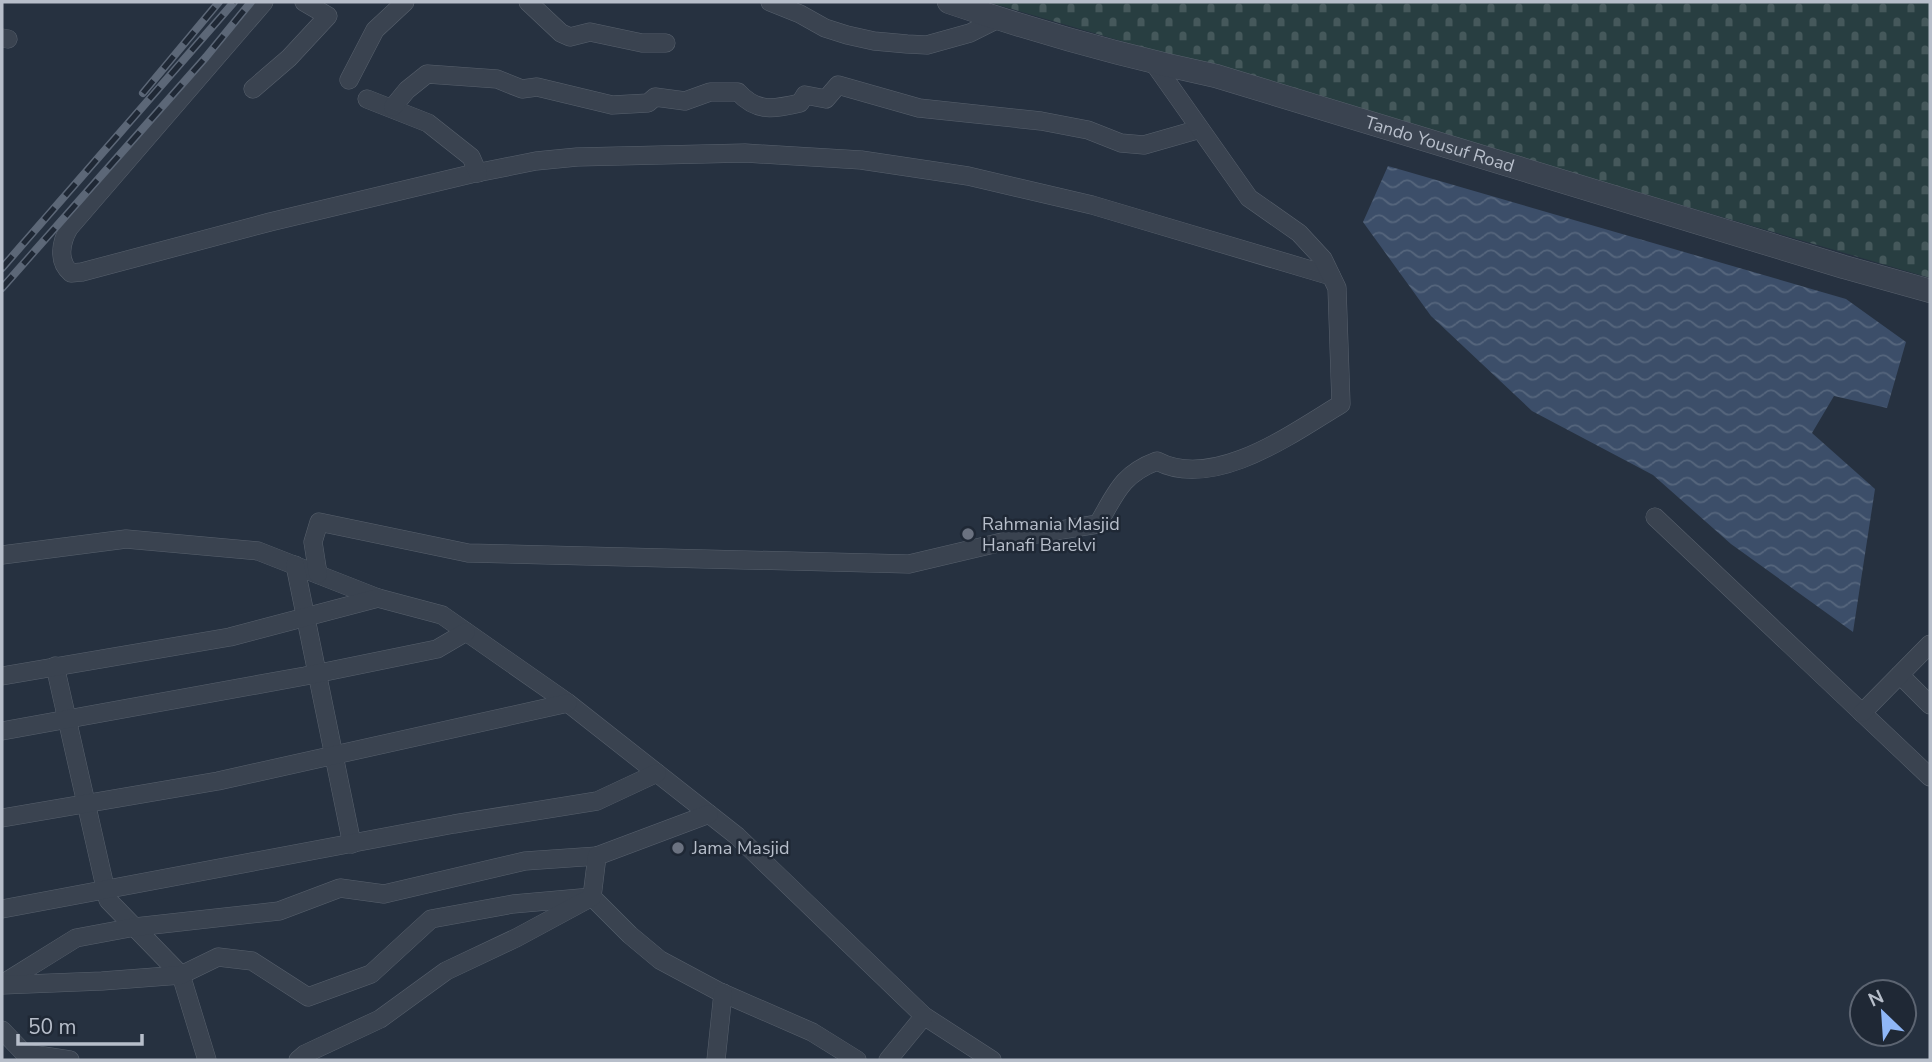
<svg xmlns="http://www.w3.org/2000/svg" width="1932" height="1062" font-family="'Nunito Sans',sans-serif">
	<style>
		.cemetery { fill: url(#cemetery-stones) }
		.water { fill: url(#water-waves) }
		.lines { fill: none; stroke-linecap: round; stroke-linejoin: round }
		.minor-casing { stroke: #58616d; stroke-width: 19 }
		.tertiary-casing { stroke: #58616d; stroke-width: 24 }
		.minor { stroke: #3a4350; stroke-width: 18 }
		.tertiary { stroke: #3a4350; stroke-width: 23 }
		.rail-casing { stroke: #5c6777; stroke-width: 8 }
		.rail { stroke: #1f2835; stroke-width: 5; stroke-dasharray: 16; stroke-linecap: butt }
		.worship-dot { fill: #6b7280; stroke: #1f2835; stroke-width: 2.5 }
		.labels { text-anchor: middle; stroke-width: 5; stroke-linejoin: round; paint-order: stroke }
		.street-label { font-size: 18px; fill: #b7beca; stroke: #1f2835 }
		.poi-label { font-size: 18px; fill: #b7beca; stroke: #1f2835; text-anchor: start }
	</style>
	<defs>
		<pattern id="cemetery-stones" width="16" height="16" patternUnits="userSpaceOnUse" patternTransform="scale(1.75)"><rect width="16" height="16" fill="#283e41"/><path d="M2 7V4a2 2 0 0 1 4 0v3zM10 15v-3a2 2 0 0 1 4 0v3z" fill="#45585b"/></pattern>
		<pattern id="water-waves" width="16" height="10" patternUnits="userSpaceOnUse" patternTransform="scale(1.75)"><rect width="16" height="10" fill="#3c4e69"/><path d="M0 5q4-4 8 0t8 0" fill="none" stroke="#56667d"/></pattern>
	</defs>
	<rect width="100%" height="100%" fill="#263140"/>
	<path class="cemetery" d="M988 2H1930V278Z"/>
	<path class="water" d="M1388 166 1846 299 1906 342 1887 408 1834 396 1812 433 1875 489 1853 632 1731 544 1653 475 1532 411 1431 316 1363 222Z"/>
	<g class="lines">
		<g class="minor-casing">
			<g id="minor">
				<path d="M264 2 69 228C61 242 57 261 71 273L82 272 270 222 471 174 536 161 577 157 745 153 861 160 968 176 1092 205 1331 276"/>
				<path d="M528 2 561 33 570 37 590 32 642 43H666"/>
				<path d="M770 2 800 14 825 28 847 35 874 41 907 44 927 45 970 33 998 19"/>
				<path d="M2 38 8 39"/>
				<path d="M349 80 375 30 405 2"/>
				<path d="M253 89 289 58 328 16 304 2"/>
				<path d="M367 99 428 123 471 157 478 173"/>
				<path d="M393 107 407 90 427 74 497 79 522 89 537 87 612 105 648 103 655 97 685 101 710 92H738C757 113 775 109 800 103L805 95 826 99 838 85 919 108 1041 121 1088 130 1121 143 1144 145 1200 129"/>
				<path d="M1655 517 1930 777"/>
				<path d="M2 555 126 539 258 551 378 598"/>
				<path d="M295 565 352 844"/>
				<path d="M318 574 313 542 319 522 468 553 909 564 1036 534 1098 524C1116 493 1122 474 1157 461 1214 491 1293 433 1341 404L1337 288 1323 259 1299 233 1249 198 1153 62"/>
				<path d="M55 666 108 900 181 975 207 1060"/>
				<path d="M1900 675 1930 705"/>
				<path d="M2 676 230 637 378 598 442 615 568 703 737 836 924 1016 992 1060"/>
				<path d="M1862 713 1930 644"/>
				<path d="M2 731 305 676 437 649 466 632"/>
				<path d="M2 818 218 781 568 703"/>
				<path d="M2 909 454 824 597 801 657 773"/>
				<path d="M2 984 76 938 135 927 279 911 340 888 384 894 525 861 597 856"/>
				<path d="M2 985 102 981 181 975 218 957 252 961 308 997 371 974 431 919 513 904 592 897 630 935 660 960 718 991 812 1032 857 1060"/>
				<path d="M2 1030 24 1053 70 1060"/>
				<path d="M298 1060 305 1054 380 1019 446 971 516 938 592 897 597 856 709 814"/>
				<path d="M716 1060 723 993"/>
				<path d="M888 1060 924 1016"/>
			</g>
		</g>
		<g class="tertiary-casing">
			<g id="tertiary">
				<path id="s1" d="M949 2C1037 32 1126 57 1216 76L1844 267 1930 291"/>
			</g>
		</g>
		<use href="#minor" class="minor"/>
		<use href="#tertiary" class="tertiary"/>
		<g class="rail-casing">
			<g id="rail">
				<path d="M143 93 219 2"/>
				<path d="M2 268 234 2"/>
				<path d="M2 288 206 57 251 2"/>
			</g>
		</g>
		<use href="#rail" class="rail"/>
	</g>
	<g class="worship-dot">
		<circle cx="968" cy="534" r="7"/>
		<circle cx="678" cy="848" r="7"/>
	</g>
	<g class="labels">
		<g class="street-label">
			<text dy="6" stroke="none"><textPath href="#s1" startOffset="511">Tando Yousuf Road</textPath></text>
		</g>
		<g class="poi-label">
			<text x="982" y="530">Rahmania Masjid<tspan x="982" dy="21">Hanafi Barelvi</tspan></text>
			<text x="692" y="854">Jama Masjid</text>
		</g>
	</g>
	<rect width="1932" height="1062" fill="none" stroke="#b7beca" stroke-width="7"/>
	<g transform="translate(1883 1013) rotate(335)"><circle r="33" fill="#1f2835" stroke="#5c6471" stroke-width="2"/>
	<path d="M0-5L12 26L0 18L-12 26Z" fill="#8fb7f7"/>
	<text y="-10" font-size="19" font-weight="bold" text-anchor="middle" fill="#b7beca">N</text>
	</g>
	<path d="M18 1034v10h124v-10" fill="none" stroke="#b7beca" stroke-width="3.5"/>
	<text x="28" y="1034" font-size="21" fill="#b7beca" stroke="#1f2835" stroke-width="5" paint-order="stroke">50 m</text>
</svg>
